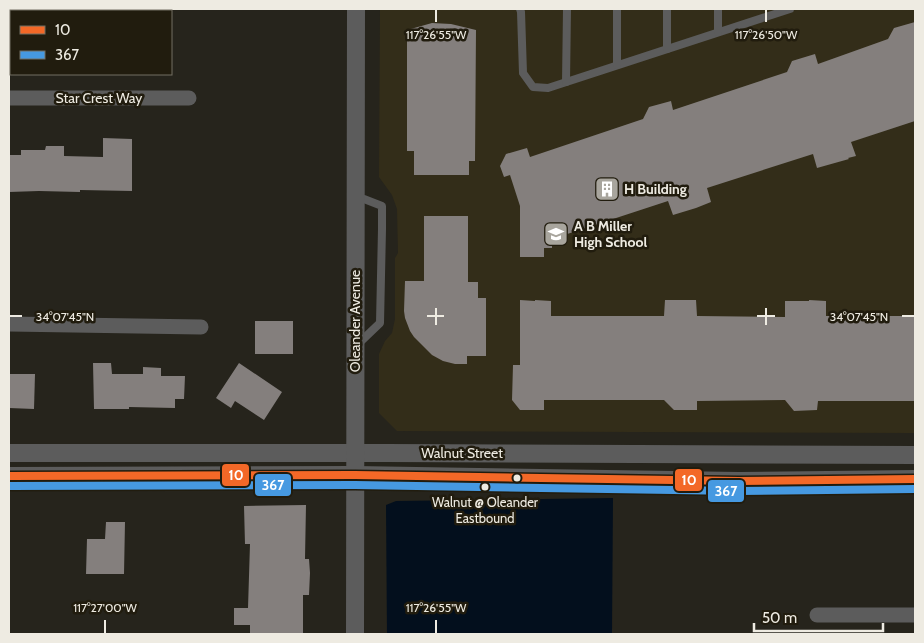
<svg xmlns="http://www.w3.org/2000/svg" width="924" height="643" font-family="Cabin,sans-serif">
	<style>
		.built { fill: #332d19 }
		.water { fill: #030f1d }
		.building { fill: #847f7d }
		.lines { fill: none; stroke-linecap: round; stroke-linejoin: round }
		.service { stroke: #5c5c5c; stroke-width: 8 }
		.minor { stroke: #5c5c5c; stroke-width: 15 }
		.tertiary { stroke: #5c5c5c; stroke-width: 18 }
		.bus-1-casing { stroke: #211c0e; stroke-width: 11 }
		.bus-2-casing { stroke: #211c0e; stroke-width: 11 }
		.bus-1 { stroke: #f36827; stroke-width: 8 }
		.bus-2 { stroke: #4699e1; stroke-width: 8 }
		.ticks { fill: none; stroke: #eeebe2; stroke-width: 2 }
		.bus-dot { fill: #eeebe2; stroke: #211c0e; stroke-width: 2 }
		.labels { text-anchor: middle; stroke-width: 5; stroke-linejoin: round; paint-order: stroke }
		.bus-label { font-size: 13px; fill: #eeebe2; stroke: #211c0e }
		.street-label { font-size: 14px; fill: #eeebe2; stroke: #211c0e }
		.poi-label { font-size: 14px; font-weight: bold; fill: #eeebe2; stroke: #211c0e; text-anchor: start }
		.ticks-label { font-size: 12px; text-anchor: middle; fill: #eeebe2; stroke: #211c0e; stroke-width: 5; stroke-linejoin: round; paint-order: stroke }
		.line-badge { stroke: #211c0e; stroke-width: 2 }
		.badge-label { font-size: 14px; text-anchor: middle; font-weight: bold; fill: #fff }
	</style>
	<rect width="100%" height="100%" fill="#26241c"/>
	<path class="built" d="M380 9H915V433L397 431 379 413V354L385 341 392 333 395 319V258L398 253 397 209 392 195 379 177Z"/>
	<path class="water" d="M613 498 612 634H387L386 505 396 501Z"/>
	<g class="building">
		<path d="M915 22V121L851 142 856 156 848 158 849 159 817 168 813 154 707 188 711 202 696 208 673 215 668 201 552 239V248H544V257H520V206L510 175 504 177 500 166 506 154 527 148 530 157 643 119 649 107 671 101 673 110 787 72 792 61 815 54 818 64 888 39 894 28Z"/>
		<path d="M432 23 451 24 476 30 475 161H469V175H414V151H407V30Z"/>
		<path d="M103 138 132 139V191L80 190V192L39 191 9 192V155H21V150H45L46 146H64V156L103 157Z"/>
		<path d="M424 216H468V282H478V298H486V356H467V364H455L443 361 432 355 414 337 410 331 405 318 404 311 405 281H424Z"/>
		<path d="M520 300 535 301V300L551 301V316H664L665 300H696L697 316 785 317V301H809V300L826 301V316H915V401H818L817 410 794 411 785 400 697 401V410H674L664 400H544V410H520L512 400 513 365H520Z"/>
		<rect x="255" y="321" width="38" height="33"/>
		<path d="M93 363H111L112 374H143V367L161 368V376H185L184 399H175V408L129 407V409H94Z"/>
		<path d="M239 363 282 392 264 420 235 401 231 408 216 398Z"/>
		<path d="M9 374H35L34 409 9 408Z"/>
		<path d="M306 505 305 559H309L310 573 309 595H303V634H250V625H234V608H248L250 544H245L244 506Z"/>
		<path d="M106 522H125L124 574H86L87 539H105Z"/>
	</g>
	<g class="lines">
		<g class="service">
			<path d="M520 9 521 12 523 73 533 87 548 88 790 9"/>
			<path d="M667 9V49"/>
			<path d="M718 9V32"/>
			<path d="M617 65V9"/>
			<path d="M566 82 567 9"/>
			<path d="M355 199H364L382 206V229L380 323 357 345"/>
		</g>
		<g class="minor">
			<path d="M9 98H189"/>
			<path d="M9 324 201 327"/>
			<path d="M817 615H915"/>
		</g>
		<g class="tertiary">
			<path d="M9 453H385L915 455"/>
			<path d="M9 476 355 475 739 481 915 479"/>
			<path d="M355 634 356 9"/>
		</g>
		<g class="bus-1-casing">
			<path id="bus-1" d="M9 476 355 475 739 481 915 479"/>
		</g>
		<g class="bus-2-casing">
			<path id="bus-2" d="M9 486 355 485 739 491 915 489"/>
		</g>
		<use href="#bus-1" class="bus-1"/>
		<use href="#bus-2" class="bus-2"/>
	</g>
	<path class="ticks" d="M436 10V22M766 10V22M436 308V325M766 308V325M10 316H22M427 316H444M757 316H775M902 316H914M105 620V633M436 620V633"/>
	<defs>
		<g id="building-square" transform="scale(1.25)"><rect x="-9" y="-9" width="18" height="18" rx="4" fill="#a8a59d" stroke="#211c0e"/><path d="M-4-6H4V6H1V3H-1V6H-4ZM-2.5-4.3h1.7v1.8h-1.7ZM.8-4.3h1.7v1.8H.8ZM-2.5-1h1.7V.8h-1.7ZM.8-1h1.7V.8H.8Z" fill="#fff"/></g>
		<g id="school-square" transform="scale(1.25)"><rect x="-9" y="-9" width="18" height="18" rx="4" fill="#a8a59d" stroke="#211c0e"/><path d="M0-5L7-2L0 1L-7-2ZM-4 1L0 2.5L4 1V4Q0 6-4 4Z" fill="#fff"/></g>
	</defs>
	<g fill-rule="evenodd">
		<use href="#building-square" x="607" y="189"/>
		<use href="#school-square" x="556" y="234"/>
	</g>
	<g class="bus-dot">
		<circle cx="517" cy="478" r="4.5"/>
		<circle cx="485" cy="487" r="4.5"/>
	</g>
	<g class="labels">
		<g class="bus-label">
			<text x="485" y="507">Walnut @ Oleander<tspan x="485" dy="16">Eastbound</tspan></text>
		</g>
		<g class="street-label">
			<text x="99" y="103">Star Crest Way</text>
			<text transform="translate(355 321) rotate(-90)" y="5">Oleander Avenue</text>
			<text x="462" y="458">Walnut Street</text>
		</g>
		<g class="poi-label">
			<text x="624" y="194">H Building</text>
			<text x="574" y="231">A B Miller<tspan x="574" dy="16">High School</tspan></text>
		</g>
	</g>
	<g class="ticks-label">
		<text x="436" y="39">117°26'55"W</text>
		<text x="766" y="39">117°26'50"W</text>
		<text x="65" y="321">34°07'45"N</text>
		<text x="859" y="321">34°07'45"N</text>
		<text x="105" y="612">117°27'00"W</text>
		<text x="436" y="612">117°26'55"W</text>
	</g>
	<g class="line-badge">
		<rect x="221" y="463" width="29" height="24" rx="5" fill="#f36827"/>
		<rect x="674" y="468" width="29" height="24" rx="5" fill="#f36827"/>
		<rect x="254" y="473" width="38" height="24" rx="5" fill="#4699e1"/>
		<rect x="707" y="479" width="38" height="24" rx="5" fill="#4699e1"/>
	</g>
	<g class="badge-label">
		<text x="236" y="480">10</text>
		<text x="689" y="485">10</text>
		<text x="273" y="490">367</text>
		<text x="726" y="496">367</text>
	</g>
	<rect width="924" height="643" fill="none" stroke="#eeebe2" stroke-width="20"/>
	<rect x="10" y="10" width="162" height="65" fill="#211c0e" stroke="#736f63"/>
	<rect x="20" y="26" width="25" height="8" fill="#f36827" stroke="#736f63"/>
	<text x="55" y="35" font-size="15" fill="#eeebe2">10</text>
	<rect x="20" y="51" width="25" height="8" fill="#4699e1" stroke="#736f63"/>
	<text x="55" y="60" font-size="15" fill="#eeebe2">367</text>
	<path d="M754 623v8h129v-8" fill="none" stroke="#eeebe2" stroke-width="2.5"/>
	<text x="762" y="623" font-size="15" fill="#eeebe2" stroke="#211c0e" stroke-width="4" paint-order="stroke">50 m</text>
</svg>
